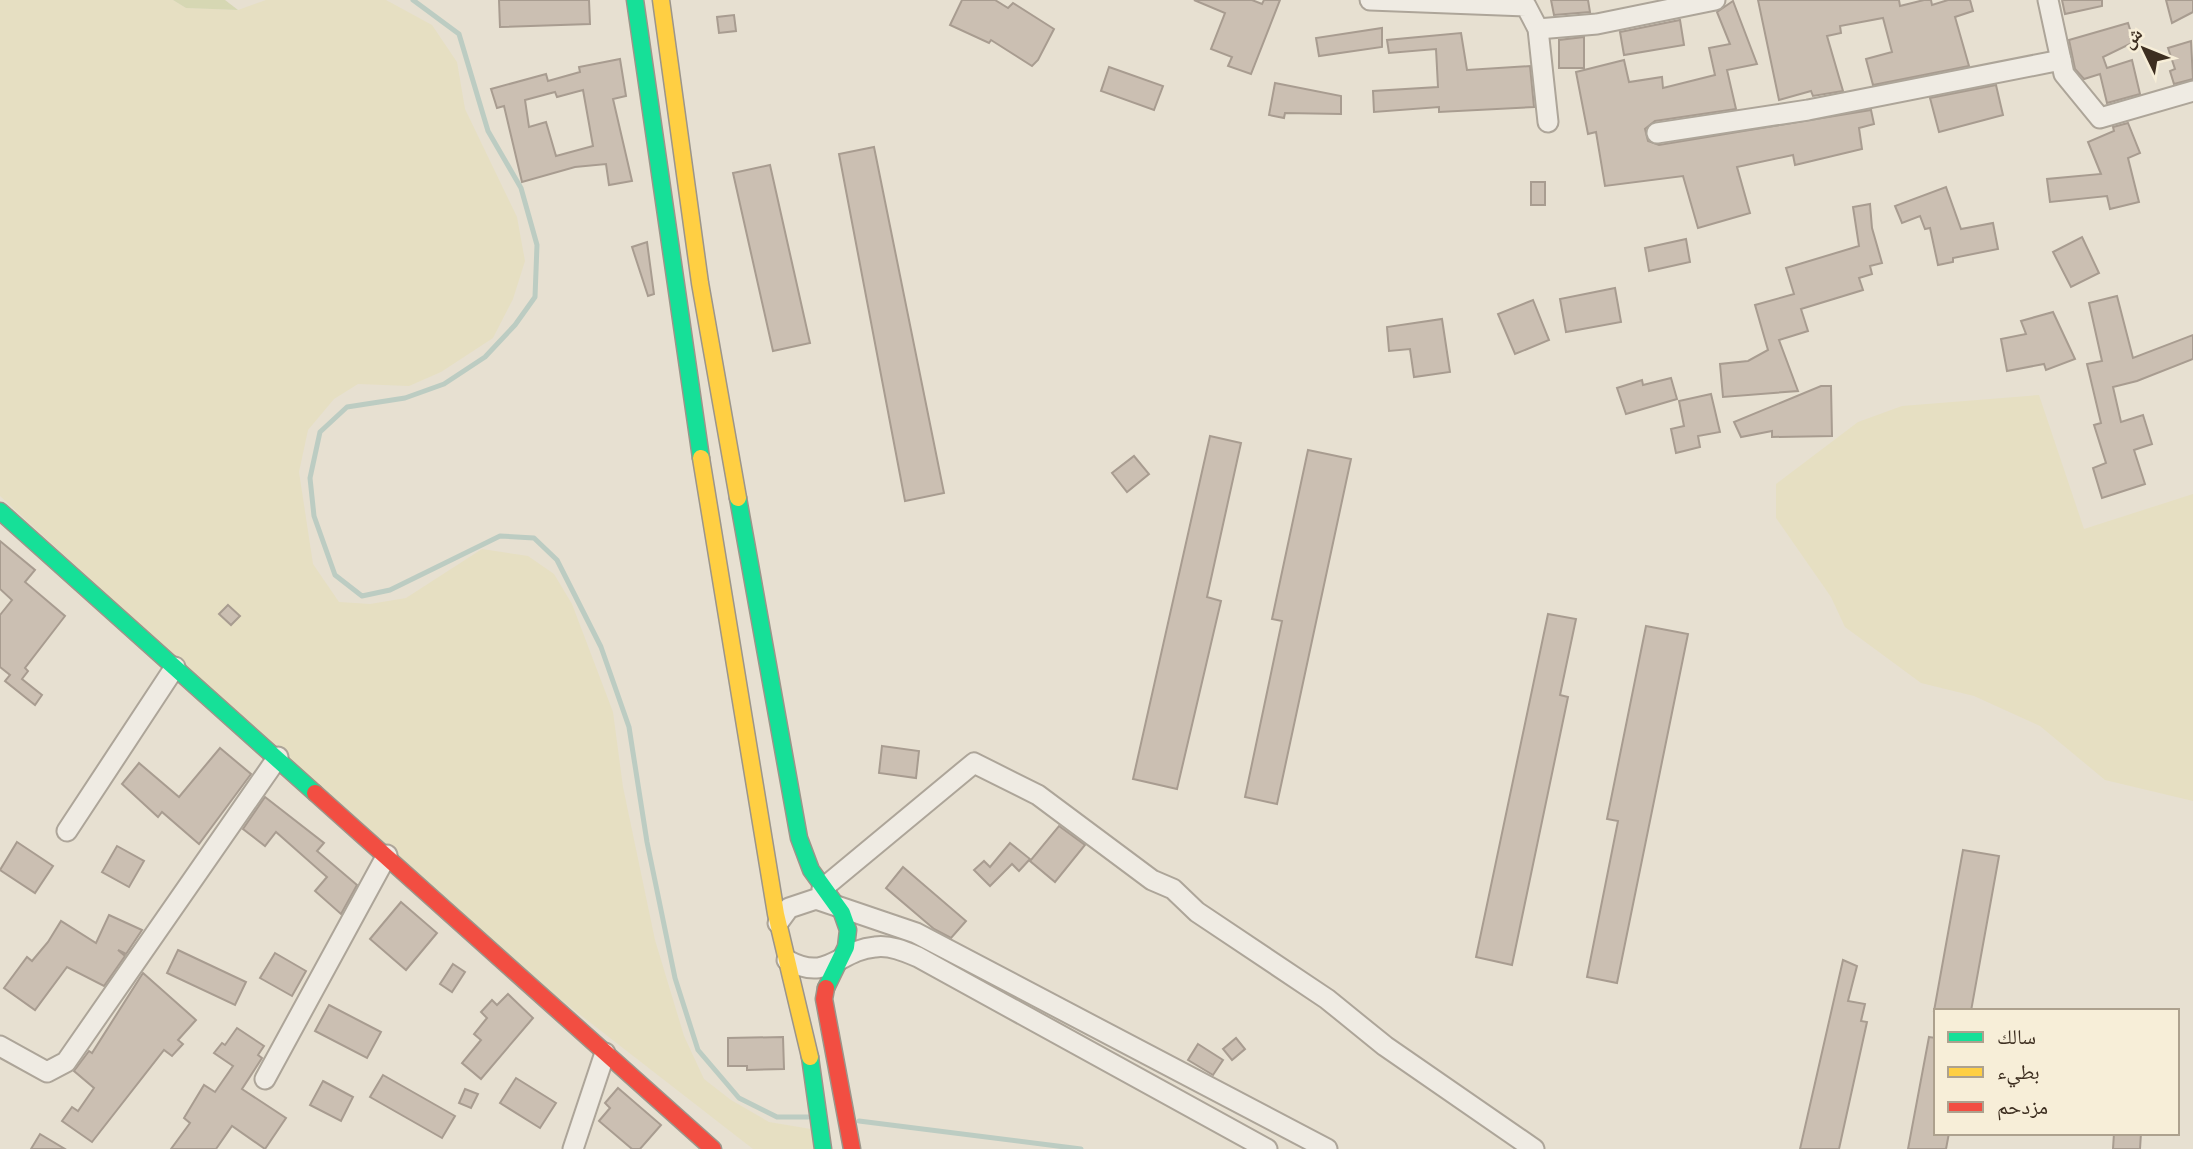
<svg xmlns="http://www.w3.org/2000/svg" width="2193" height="1149" font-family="Georgia,'Noto Naskh Arabic',serif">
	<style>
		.farmland { fill: #e6dfc2 }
		.green { fill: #d6d7b3 }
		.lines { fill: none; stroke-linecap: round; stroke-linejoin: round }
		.stream { stroke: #bcccc2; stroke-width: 5 }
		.building { fill: #cbbfb2; stroke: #a89c90; stroke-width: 2; fill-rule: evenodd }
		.street-casing { stroke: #ada599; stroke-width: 23 }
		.fast-casing { stroke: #9c958a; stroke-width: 19 }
		.slow-casing { stroke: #9c958a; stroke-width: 19 }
		.jam-casing { stroke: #9c958a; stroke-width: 19 }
		.street { stroke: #efebe3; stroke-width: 19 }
		.fast { stroke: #16e098; stroke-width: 16 }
		.slow { stroke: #ffcf43; stroke-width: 16 }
		.jam { stroke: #f24e42; stroke-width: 16 }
	</style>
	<rect width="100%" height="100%" fill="#e7e0d1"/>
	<g class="farmland">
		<path d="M0 0H173L186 8 238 10 266 0H386L432 25 457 62 465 109 517 217 525 261 513 299 493 338 441 372 409 386 358 384 334 399 308 430 299 472 313 564 339 602 370 604 406 598 482 549 528 556 554 574 572 604 613 712 623 787 655 940 684 1036 704 1079 731 1100 769 1122 817 1130 818 1149H753L471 930 0 496Z"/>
		<path d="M2039 395 2084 529 2193 494V801L2105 780 2040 726 1974 696 1921 683 1845 627 1831 597 1776 518V484L1858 422 1902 406Z"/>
	</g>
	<path class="green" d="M173 0H225L238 10 186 8Z"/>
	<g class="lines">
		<g class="stream">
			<path d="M413 0 459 34 488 131 521 188 537 245 535 297 515 325 485 357 444 384 405 398 347 407 320 432 310 478 314 516 335 575 362 596 390 590 500 536 534 538 557 560 601 647 629 727 647 842 675 978 698 1050 739 1098 777 1117H808"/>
			<path d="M859 1121 1081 1149"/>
		</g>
	</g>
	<g class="building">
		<path d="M499 0H589L590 24 500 27Z"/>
		<path d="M962 0H995L1008 8 1013 3 1054 29 1038 60 1032 66 991 40 989 43 950 25Z"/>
		<path d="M1194 0H1252L1262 4 1264 0H1280L1251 74 1228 66 1232 57 1211 49 1225 13Z"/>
		<path d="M1551 0H1588L1590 12 1554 15Z"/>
		<path d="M1758 0H1899L1900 6 1924 0H1931L1932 5 1948 0H1970L1973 11 1955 17 1969 66 1873 85 1866 59 1892 52 1883 18 1840 26 1841 33 1827 36 1843 91 1813 96 1811 91 1779 100Z"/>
		<path d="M2062 0H2102V6L2065 14Z"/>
		<path d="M2166 0H2193V12L2172 23Z"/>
		<path d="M1733 1 1757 64 1727 70 1736 109 1655 121 1645 129 1648 141 1659 145 1871 110 1874 124 1859 128 1862 149 1795 165 1793 155 1737 167 1750 213 1698 228 1683 176 1605 186 1596 132 1588 134 1576 72 1624 60 1629 82 1662 77 1663 88 1715 75 1709 48 1730 44 1717 12Z"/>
		<path d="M734 15 736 31 719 33 717 17Z"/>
		<path d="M1680 20 1684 45 1624 55 1620 32Z"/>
		<path d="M2128 23 2134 42 2103 57 2107 68 2132 60 2140 94 2107 103 2100 74 2084 79 2075 69 2069 40Z"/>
		<path d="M1382 28V47L1319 56 1316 38Z"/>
		<path d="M1461 33 1467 70 1530 66 1534 107 1439 112V107L1374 112 1373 91 1438 87 1436 49 1389 53 1387 40Z"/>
		<path d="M1584 37V68H1559V40Z"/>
		<path d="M2191 41 2193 79 2174 84 2170 71 2175 69 2168 48Z"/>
		<path d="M620 59 626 96 613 99 632 181 609 185 606 164 575 167 522 182 504 106 497 108 491 89 546 74 548 81 580 72 579 67ZM583 90 593 146 556 156 546 122 529 127 525 100 555 92 557 97Z"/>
		<path d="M1109 67 1163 86 1154 110 1101 91Z"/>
		<path d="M1275 83 1341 96V114L1285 113 1284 118 1269 115Z"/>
		<path d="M1996 85 2003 115 1939 132 1930 98Z"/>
		<path d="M2128 123 2140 153 2128 158 2139 202 2110 209 2107 196 2050 202 2047 179 2101 174 2088 142 2114 131 2113 127Z"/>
		<path d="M874 147 944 493 905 501 839 154Z"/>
		<path d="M770 165 810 343 773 351 733 173Z"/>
		<rect x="1531" y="182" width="14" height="23"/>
		<path d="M1946 187 1961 229 1993 223 1998 249 1953 258V262L1938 265 1930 228 1925 229 1920 216 1902 223 1895 206Z"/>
		<path d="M1870 204 1872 228 1882 263 1870 266 1872 274 1859 278 1863 290 1801 309 1808 331 1779 340 1798 391 1723 397 1720 364 1748 361 1768 350 1755 305 1794 294 1786 268 1859 246 1853 207Z"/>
		<path d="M2082 237 2099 273 2071 287 2053 252Z"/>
		<path d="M1686 239 1690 262 1649 271 1645 248Z"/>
		<path d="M647 242 654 294 648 296 632 247Z"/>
		<path d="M1615 288 1621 322 1566 332 1560 299Z"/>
		<path d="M2117 296 2133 358 2193 335V359L2137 381 2113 387 2121 422 2143 415 2152 444 2134 450 2145 484 2102 498 2093 468 2106 463 2094 425 2101 423 2087 364 2102 361 2089 303Z"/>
		<path d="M1533 300 1549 340 1515 354 1498 314Z"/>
		<path d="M2053 312 2075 359 2046 370 2044 364 2007 371 2001 339 2026 334 2021 321Z"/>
		<path d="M1442 319 1450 372 1414 377 1410 349 1389 351 1387 327Z"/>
		<path d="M1671 378 1677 399 1626 414 1617 388 1642 380 1643 385Z"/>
		<path d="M1821 386H1831L1832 436 1772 437V431L1741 437 1734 422Z"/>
		<path d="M1711 394 1720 432 1698 436 1700 447 1676 453 1671 429 1684 426 1679 401Z"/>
		<path d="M1210 436 1241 443 1207 597 1221 601 1177 789 1133 779Z"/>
		<path d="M1308 450 1351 459 1277 804 1245 797 1282 621 1272 619Z"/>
		<path d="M1134 456 1149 474 1127 492 1112 473Z"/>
		<path d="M0 541 35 570 25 582 65 616 25 668 28 671 22 679 42 695 35 705 5 681 10 675 0 667V615L12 600 0 589Z"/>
		<path d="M228 605 240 616 231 625 219 614Z"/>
		<path d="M1548 614 1576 619 1560 695 1568 697 1512 965 1476 957Z"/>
		<path d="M1646 626 1688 634 1617 983 1587 977 1618 821 1607 819Z"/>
		<path d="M882 746 919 751 916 778 879 773Z"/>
		<path d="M220 748 251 774 199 844 162 812 158 817 122 784 139 763 179 797Z"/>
		<path d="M265 797 324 843 317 851 357 885 341 914 315 891 327 877 276 832 265 846 243 829Z"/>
		<path d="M1059 826 1085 845 1055 882 1030 861Z"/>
		<path d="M17 842 53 866 35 893 0 870Z"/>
		<path d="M1010 843 1030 859 1019 871 1012 864 990 886 974 870 984 861 990 867Z"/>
		<path d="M117 846 144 861 129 887 102 872Z"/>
		<path d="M1963 850 1999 856 1971 1011H1934Z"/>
		<path d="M903 867 966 921 951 938 934 929 886 888Z"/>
		<path d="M401 902 437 933 406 970 370 939Z"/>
		<path d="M109 915 142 930 126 954 118 950 125 956 104 986 67 967 35 1010 4 988 27 957 32 961 48 942 61 921 96 943Z"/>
		<path d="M178 950 246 982 235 1005 167 973Z"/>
		<path d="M275 953 306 971 292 996 260 978Z"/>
		<path d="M1843 960 1857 966 1848 1001 1865 1004 1861 1021 1867 1022 1839 1149H1800Z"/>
		<path d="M453 964 465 972 452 992 440 984Z"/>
		<path d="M143 973 196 1020 178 1040 183 1044 172 1056 164 1050 92 1142 62 1121 72 1107 78 1111 94 1088 74 1071 89 1051 92 1053Z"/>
		<path d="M508 994 533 1018 481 1079 462 1063 481 1040 474 1034 487 1018 481 1012 492 1000 497 1005Z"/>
		<path d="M329 1005 381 1032 367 1058 315 1031Z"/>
		<path d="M237 1028 264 1046 258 1055 262 1058 242 1089 286 1118 265 1149 232 1126 216 1149H171L190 1123 184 1118 204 1085 215 1092 233 1066 214 1053 222 1043 225 1045Z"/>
		<path d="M783 1037 784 1069 747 1070V1066H728V1038Z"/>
		<path d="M1929 1037 1936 1038V1133H1949L1946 1149H1908Z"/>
		<path d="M1236 1038 1245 1049 1232 1060 1223 1049Z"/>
		<path d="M1198 1044 1223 1060 1213 1075 1188 1060Z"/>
		<path d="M383 1075 455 1116 442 1138 370 1097Z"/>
		<path d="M516 1078 556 1103 540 1128 500 1103Z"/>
		<path d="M323 1081 353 1097 341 1121 310 1105Z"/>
		<path d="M618 1088 661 1125 640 1149H632L599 1121 610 1108 605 1103Z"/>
		<path d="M465 1089 478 1094 471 1108 459 1103Z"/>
		<path d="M2114 1133H2141L2140 1149H2113Z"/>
		<path d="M40 1134 65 1149H31Z"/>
	</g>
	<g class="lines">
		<g class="street-casing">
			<g id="street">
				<path d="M1370 0 1526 6 1538 29 1548 122"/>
				<path d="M2048 0 2064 74 2100 118 2193 91"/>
				<path d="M1538 29 1597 24 1715 0"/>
				<path d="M1657 133 1808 110 2061 60"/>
				<path d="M67 831 175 667"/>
				<path d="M822 889 974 763 1038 795 1152 880 1173 889 1197 912 1327 999 1385 1046 1534 1149"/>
				<path d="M778 923 789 908 816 899 916 933 1327 1149"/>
				<path d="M787 960C829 983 838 950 875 947 890 945 904 951 918 957L1267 1149"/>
				<path d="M0 1046 47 1072 66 1062 278 757"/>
				<path d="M265 1079 387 855"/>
				<path d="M573 1149 605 1053"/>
			</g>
		</g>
		<g class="fast-casing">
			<g id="fast">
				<path d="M635 0 701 458"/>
				<path d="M738 498 799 838 811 870 842 913 848 930 846 947 826 988"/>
				<path d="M0 511 315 793"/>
				<path d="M810 1057 823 1149"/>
			</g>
		</g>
		<g class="slow-casing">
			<g id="slow">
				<path d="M661 0 700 283 738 498"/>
				<path d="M701 458 776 914 810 1057"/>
			</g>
		</g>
		<g class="jam-casing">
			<g id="jam">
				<path d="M315 793 713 1149"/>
				<path d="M826 988 824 999 852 1149"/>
			</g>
		</g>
		<use href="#street" class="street"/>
		<use href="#fast" class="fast"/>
		<use href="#slow" class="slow"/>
		<use href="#jam" class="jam"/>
	</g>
	<rect x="1934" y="1009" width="245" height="126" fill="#f7eed8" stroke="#ada18e" stroke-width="2"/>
	<rect x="1948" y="1032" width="35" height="10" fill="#16e098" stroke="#ada18e" stroke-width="2"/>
	<text x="1997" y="1044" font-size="21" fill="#3d2e20">سالك</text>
	<rect x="1948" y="1067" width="35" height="10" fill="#ffcf43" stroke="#ada18e" stroke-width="2"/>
	<text x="1997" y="1079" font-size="21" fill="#3d2e20">بطيء</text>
	<rect x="1948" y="1102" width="35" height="10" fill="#f24e42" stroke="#ada18e" stroke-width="2"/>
	<text x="1997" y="1114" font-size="21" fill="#3d2e20">مزدحم</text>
	<g transform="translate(2144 49) rotate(313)" stroke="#f7eed8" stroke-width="5" paint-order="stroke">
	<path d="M0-5L12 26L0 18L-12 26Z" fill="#3d2e20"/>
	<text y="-10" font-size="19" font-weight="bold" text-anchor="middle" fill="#3d2e20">ش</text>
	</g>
</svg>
